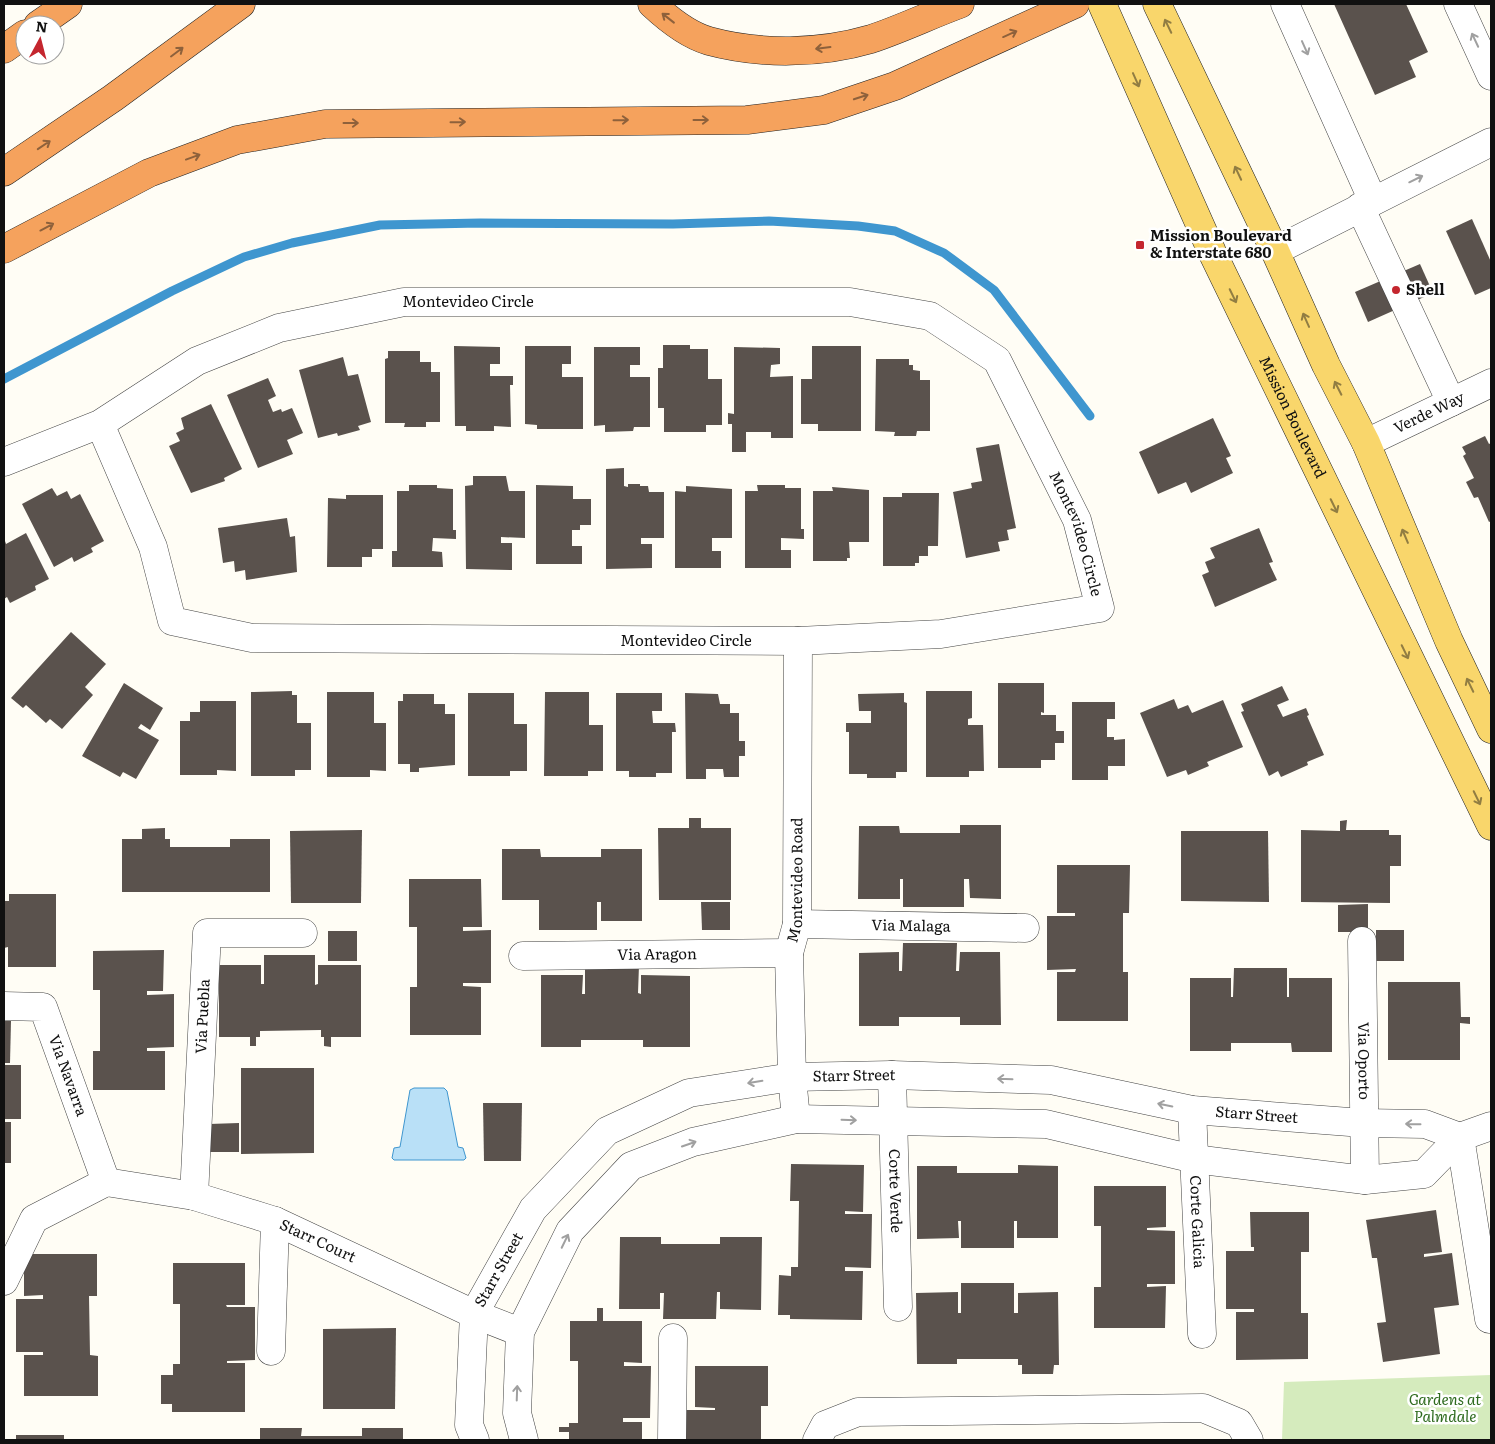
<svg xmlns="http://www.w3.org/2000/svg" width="1495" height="1444" font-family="Literata,serif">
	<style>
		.green { fill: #d5ebbd }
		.water { fill: #b9e0f7; stroke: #3f96cf }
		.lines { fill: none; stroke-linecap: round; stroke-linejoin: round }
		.stream { stroke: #3f96cf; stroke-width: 9 }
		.building { fill: #5a524d }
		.minor-casing { stroke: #444; stroke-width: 29 }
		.major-casing { stroke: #222; stroke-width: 29 }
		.highway-casing { stroke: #222; stroke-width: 29 }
		.minor { stroke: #fff; stroke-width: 28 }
		.major { stroke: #f9d66b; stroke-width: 28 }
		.highway { stroke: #f5a25d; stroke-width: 28 }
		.oneway { stroke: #8e613b }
		.oneway2 { stroke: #917d42 }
		.oneway3 { stroke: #a0a0a0 }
		.poi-dot { fill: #c4262e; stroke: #fff; stroke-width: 2 }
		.labels { text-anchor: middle; stroke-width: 5; stroke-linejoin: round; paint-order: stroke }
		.poi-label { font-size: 15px; font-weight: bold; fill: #111; stroke: #fff; text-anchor: start }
		.street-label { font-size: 15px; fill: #111; stroke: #fff }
		.park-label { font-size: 15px; font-style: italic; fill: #2f6b1f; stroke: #fff }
	</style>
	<rect width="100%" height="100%" fill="#fffdf5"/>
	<path class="green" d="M1491 1375V1440H1282L1284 1382Z"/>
	<path class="water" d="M414 1088H444L447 1091 458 1147 463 1148 466 1158 464 1160H394L392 1158 394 1148 400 1147 410 1090Z"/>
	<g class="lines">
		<path class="stream" d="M4 379 172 291 244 257 292 243 380 225 480 223 673 224 769 221 858 226 895 231 944 253 994 290 1090 416"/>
	</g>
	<g class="building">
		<path d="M1334 4H1406L1428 52 1409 61 1416 77 1375 95Z"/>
		<path d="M1472 219 1491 262V288L1475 295 1446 231Z"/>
		<path d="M1420 264 1433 293 1368 322 1355 292Z"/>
		<path d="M663 345H690V349H708V379H722V425H706V432H664V408H658V368H663Z"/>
		<path d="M454 346 500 347V364H490V376H513V385H510L511 427 494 426V431H466V426H455Z"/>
		<path d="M525 346H571V364H562V377H583V429H537V425L525 424Z"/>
		<path d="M812 346H861V431H818V424H801V379H812Z"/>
		<path d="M594 347H640V365H630V377H650V427H634L633 431 605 432V425L594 426Z"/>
		<path d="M734 347 780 348V364L771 365 770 377 793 376V438H771V432H746V452H732V424H728V413L734 414Z"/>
		<path d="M388 351H420V362H431V372H440V422H426V427H404L405 423H385V359L388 358Z"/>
		<path d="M343 357 348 376 358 374 371 422 358 426 360 430 338 436 337 433 318 438 299 370Z"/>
		<path d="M876 359H909V365H913V370L920 371V380H930V431H917L916 436H894L895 432 875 431Z"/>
		<path d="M268 378 276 396 268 400 273 412 281 409 282 412 292 408 303 433 287 440 293 454 258 468 227 395Z"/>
		<path d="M211 404 242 469 224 478 225 481 191 493 169 446 180 441 176 433 184 429 181 418Z"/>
		<path d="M1213 418 1231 456 1226 458 1233 473 1191 493 1186 482 1158 494 1139 452Z"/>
		<path d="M1485 436 1489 444 1491 443V521L1489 522 1478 497 1474 498 1466 482 1474 478 1463 456 1466 454 1462 447Z"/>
		<path d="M999 444 1016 528 1007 530 1009 540 998 542 1000 551 966 558 953 492 972 488 971 483 982 481 976 448Z"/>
		<path d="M624 468V486L628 487V484H640V486H648L649 492H664V538H641V544H652V568L606 569V469Z"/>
		<path d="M473 476H506L509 491H525V538L501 537V543H512V570L466 569 465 486 473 485Z"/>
		<path d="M409 485H437V488L453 489V530H456V539L433 538 432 551 442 552 443 567H392V551H397V491H409Z"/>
		<path d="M536 485 573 486V499H591V525H580V530H572V546H582V564H536Z"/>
		<path d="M757 485H785V488H801V529H804V539L781 538V550H791V568H745V491H758Z"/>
		<path d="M686 486 732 489V538H712V551H721V568H675V491L686 492Z"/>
		<path d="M832 487 869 490V542H849L850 558H847V561H813V491H833Z"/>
		<path d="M52 488 57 496 67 491 71 499 80 494 104 541 91 548 93 552 74 562 72 557 54 567 22 504Z"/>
		<path d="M902 493H939L938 546H928V556H919V563H915V566H883V497H902Z"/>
		<path d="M346 495H383V549H372V557H362V567H327L328 498 346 499Z"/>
		<path d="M287 518 290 537 295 536 297 572 246 580 245 570 235 572 234 561 223 563 218 528Z"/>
		<path d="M1259 528 1273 562 1269 563 1277 580 1215 607 1202 575 1209 572 1205 562 1215 558 1210 548Z"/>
		<path d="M26 533 49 579 35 586 36 590 10 603 7 597 4 599V538L6 544Z"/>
		<path d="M71 632 106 664 85 687 93 695 62 729 50 719 46 723 26 705 23 708 11 698Z"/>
		<path d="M124 683 163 708 150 730 141 724 138 728 159 740 136 779 123 772 120 777 82 756Z"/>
		<path d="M998 683H1044V713L1041 712V715H1056V731H1064V743H1055V760H1041V768H998Z"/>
		<path d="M1282 686 1289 700 1277 705 1283 717 1306 708 1309 715 1307 716 1324 755 1307 762 1308 765 1281 777 1278 771 1269 776 1241 712 1244 711 1241 704Z"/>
		<path d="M292 691V695H297V723H311V770H295V776H251V692Z"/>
		<path d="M926 691H972V718L968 719V725H983L984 771H969V777H926Z"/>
		<path d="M327 692H374V723H386V771L370 770V777H327Z"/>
		<path d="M545 692H589V725H603V771H588V776H544Z"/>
		<path d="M468 693H514V724H527V771H510V776H468Z"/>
		<path d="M616 693H662V711H652L653 723H675L676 732H672V773H656V777H629V771H616Z"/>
		<path d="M685 693 718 694 720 704H730V713H739V741H745V756H739V777H724L723 769H706V779H686Z"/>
		<path d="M904 693V702L907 703V772H896V778H867V774H849V732H846V723H871V711H859L858 694Z"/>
		<path d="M403 694H434V704H445V714H455V765L419 768V772H410V764H398V701H403Z"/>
		<path d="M1174 699 1178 709 1188 705 1192 713 1223 700 1243 747 1207 762 1209 766 1188 775 1186 770 1167 777 1140 713Z"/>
		<path d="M200 701H236V771L217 770V775H180V721H190V712H200Z"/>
		<path d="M1072 702H1115V719H1107V737H1114V740L1125 739V766H1108V780H1072Z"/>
		<path d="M689 818H701V828H731V900H659L658 828H689Z"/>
		<path d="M1347 820 1346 830H1389V835H1401V866H1390V903L1301 902V830L1340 831V821Z"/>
		<path d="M960 825H1001V899L970 898 969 879H964V907H903V879H900V899H858L859 826H899L900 833H960Z"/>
		<path d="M165 828V839H170V847H230V839H270V892H122V839H142V829Z"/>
		<path d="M362 830 361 903H291L290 831Z"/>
		<path d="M1181 831H1268L1269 902 1181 901Z"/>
		<path d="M502 849H540L541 857H601V849H642V921H601V902H597V930H539V900H502Z"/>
		<path d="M1057 865H1130L1129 913H1123V972H1128V1021H1057V972H1075L1076 969 1047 970V916H1075V913H1057Z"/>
		<path d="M409 879H481L482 927H463V931L491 930V983H463V986L481 987V1035H410V987H417V927H409Z"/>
		<path d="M9 894H56V967H8V947L4 948V901H9Z"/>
		<path d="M701 902H730V930H702Z"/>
		<path d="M1368 904V932H1338V905Z"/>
		<rect x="1376" y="930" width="28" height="31"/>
		<rect x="328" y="931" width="29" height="30"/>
		<path d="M903 943H957L956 971H959L960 952H1000L1001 1025H960V1017H899V1026H859V953L899 952V971H902Z"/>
		<path d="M164 950 163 991H147V995L174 994V1047L147 1048V1051H165V1090H93V1051H100V990H93V951Z"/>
		<path d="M264 955H315V985L318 984V965H361V1037H331V1047L324 1046V1037H321V1030L260 1031V1037H256V1046H250V1037H219V965H261V984H264Z"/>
		<path d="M585 965H639L638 993 641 994V975L690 976V1047H643V1040H581V1047H541V975H583L582 994H585Z"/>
		<path d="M1234 968H1287V997H1289V978H1332V1052H1292L1291 1043H1231V1051H1190V978H1231V997H1233Z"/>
		<path d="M1388 982H1460L1461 1017H1470V1024L1460 1023V1060H1388Z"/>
		<path d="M4 1021H11L10 1063H4Z"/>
		<rect x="4" y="1065" width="17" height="54"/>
		<path d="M241 1068H314V1153L241 1154Z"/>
		<path d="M483 1103H522L521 1161H484Z"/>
		<rect x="4" y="1122" width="7" height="41"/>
		<path d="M239 1123V1152H209V1124Z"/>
		<path d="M791 1164 864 1165 863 1212 845 1211V1214H872L871 1268 845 1267V1271H863L862 1320 790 1319V1315H778L779 1275 791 1276V1267H798L799 1201H790Z"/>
		<path d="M1018 1165 1058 1166V1238H1017V1221H1014V1248H961V1221H958L959 1238 917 1239V1166H957V1173H1018Z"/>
		<path d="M1094 1186H1166V1227L1147 1228V1230L1175 1231V1284H1147V1287L1166 1286 1165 1328H1094V1287H1101V1226H1094Z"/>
		<path d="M1436 1210 1442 1252 1424 1254V1257L1452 1253 1459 1305 1434 1308 1440 1354 1383 1362 1377 1323 1386 1322 1377 1258H1372L1366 1220Z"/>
		<path d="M1250 1212H1309V1252H1301V1313H1308V1359L1236 1360V1312H1254V1309H1226V1251H1254V1247H1251Z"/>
		<path d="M620 1237H661V1244H720V1237H762L761 1310 720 1309V1292H717L716 1319H663L664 1293H660V1309H619Z"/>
		<path d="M24 1254H97V1296H89L90 1355 98 1356V1396H24V1355H43V1352H16V1299H43V1295L24 1296Z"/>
		<path d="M173 1263H245V1305H226L227 1307H255V1360L227 1361V1363H245V1412H172V1404H161V1375H173V1364H180V1304H173Z"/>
		<path d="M961 1283H1014V1313H1018V1293L1058 1292 1059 1365H1054L1053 1374H1022V1365H1018V1359H957V1364H917L916 1293 958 1292V1313H961Z"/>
		<path d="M597 1308H603V1321H642V1363L624 1362V1366H651L650 1418H623V1422H642V1440H569V1432H559V1427H569V1423H578V1361H570V1321H597Z"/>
		<path d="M396 1328 395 1409H323V1329Z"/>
		<path d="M695 1366H768V1406H761V1440H686V1410H715V1408L695 1407Z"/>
		<path d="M260 1428H302L301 1436H362V1428H403V1440H260Z"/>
		<rect x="16" y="1435" width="48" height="5"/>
	</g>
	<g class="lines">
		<g class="minor-casing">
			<g id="minor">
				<path d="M1285 4 1373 201"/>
				<path d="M1458 4 1491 76"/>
				<path d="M1360 207 1451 402"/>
				<path d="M1275 251 1491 142"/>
				<path id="s1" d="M1366 443 1491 383"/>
				<path id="s2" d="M4 462 100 424 197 361 279 328 404 302H850L930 316 997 360 1077 520 1100 608 941 634 798 641 252 638 172 621 153 547 100 424"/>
				<path id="s3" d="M797 924 1025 928"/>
				<path id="s4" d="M1362 941 1365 1180"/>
				<path id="s5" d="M523 956 789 953"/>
				<path id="s6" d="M4 1006 43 1007 106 1182"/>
				<path id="s7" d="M892 1075 898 1307"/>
				<path id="s8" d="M1192 1110 1202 1334"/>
				<path id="s9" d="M796 1119 792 1077 789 953 797 924 798 641"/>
				<path d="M1460 1137 1489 1319"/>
				<path id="s10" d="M106 1182 194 1196 275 1221 474 1314 520 1332"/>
				<path id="s11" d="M194 1196 207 933H303"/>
				<path d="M4 1281 34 1219 106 1182"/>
				<path d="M271 1351 275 1221"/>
				<path id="s12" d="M475 1440 469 1425 474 1314 533 1209 607 1131 689 1093 792 1077 892 1075 1051 1080 1192 1110 1363 1123 1425 1124 1460 1137"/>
				<path d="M524 1440 517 1413 520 1332 570 1231 631 1166 693 1142 796 1119 1046 1124 1194 1159 1365 1180 1424 1174 1460 1137 1491 1126"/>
				<path d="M672 1440 673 1338"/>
				<path d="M817 1440 825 1425 858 1412 1203 1408 1239 1423 1249 1440"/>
			</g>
		</g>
		<g class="major-casing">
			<g id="major">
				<path id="s13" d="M1102 4 1212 252 1491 826"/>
				<path d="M1157 4 1275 251 1326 365 1366 443 1449 641 1491 729"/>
			</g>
		</g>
		<g class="highway-casing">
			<g id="highway">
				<path d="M652 4C668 19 688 35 709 41 761 55 820 54 871 39 901 29 930 15 960 4"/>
				<path d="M38 25 68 4"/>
				<path d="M4 49 25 34"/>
				<path d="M4 172 113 98 241 4"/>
				<path d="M4 249 149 173 237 140 325 124 747 120 824 110 895 86 1075 4"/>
			</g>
		</g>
		<use href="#minor" class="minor"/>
		<use href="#major" class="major"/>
		<use href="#highway" class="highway"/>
	</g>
	<defs><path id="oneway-shaft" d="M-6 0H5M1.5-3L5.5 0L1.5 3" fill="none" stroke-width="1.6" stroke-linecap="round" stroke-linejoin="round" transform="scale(1.25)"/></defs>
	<g class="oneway">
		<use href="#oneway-shaft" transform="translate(668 18) rotate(-142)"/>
		<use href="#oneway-shaft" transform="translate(1010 34) rotate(-24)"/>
		<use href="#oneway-shaft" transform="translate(823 48) rotate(173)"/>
		<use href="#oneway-shaft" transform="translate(177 52) rotate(-37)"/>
		<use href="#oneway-shaft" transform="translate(861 97) rotate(-18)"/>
		<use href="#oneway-shaft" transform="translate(621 120) rotate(-1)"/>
		<use href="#oneway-shaft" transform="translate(701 120)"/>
		<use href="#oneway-shaft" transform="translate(458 122) rotate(-1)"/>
		<use href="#oneway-shaft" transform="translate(351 123)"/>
		<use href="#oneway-shaft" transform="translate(44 145) rotate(-34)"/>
		<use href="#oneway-shaft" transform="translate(193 157) rotate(-20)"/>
		<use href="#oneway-shaft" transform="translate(47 227) rotate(-28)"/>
	</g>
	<g class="oneway2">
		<use href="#oneway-shaft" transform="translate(1168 26) rotate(-116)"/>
		<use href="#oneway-shaft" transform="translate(1136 80) rotate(66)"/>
		<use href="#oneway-shaft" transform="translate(1238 173) rotate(-115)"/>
		<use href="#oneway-shaft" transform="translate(1233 296) rotate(64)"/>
		<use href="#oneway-shaft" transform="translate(1306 320) rotate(-114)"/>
		<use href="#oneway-shaft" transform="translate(1338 388) rotate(-117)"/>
		<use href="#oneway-shaft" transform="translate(1334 506) rotate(64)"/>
		<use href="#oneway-shaft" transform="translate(1405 536) rotate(-113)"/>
		<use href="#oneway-shaft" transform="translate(1405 652) rotate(64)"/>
		<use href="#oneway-shaft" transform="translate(1470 685) rotate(-116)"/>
		<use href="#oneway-shaft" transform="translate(1477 798) rotate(64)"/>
	</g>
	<g class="oneway3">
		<use href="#oneway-shaft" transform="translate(1475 40) rotate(-115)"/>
		<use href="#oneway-shaft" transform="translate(1305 48) rotate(66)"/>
		<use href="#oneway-shaft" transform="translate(1416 179) rotate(-26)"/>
		<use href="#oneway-shaft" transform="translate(1005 1079) rotate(-178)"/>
		<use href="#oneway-shaft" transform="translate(755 1082) rotate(171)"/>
		<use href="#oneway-shaft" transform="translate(1165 1105) rotate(-168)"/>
		<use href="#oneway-shaft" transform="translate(849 1120) rotate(2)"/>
		<use href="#oneway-shaft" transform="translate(1413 1124) rotate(-179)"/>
		<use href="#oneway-shaft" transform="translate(689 1144) rotate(-19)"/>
		<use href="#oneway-shaft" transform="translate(565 1241) rotate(-64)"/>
		<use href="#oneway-shaft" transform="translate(517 1393) rotate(-88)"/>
	</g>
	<g class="poi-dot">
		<rect x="1135" y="240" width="10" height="10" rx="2.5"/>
		<circle cx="1396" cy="290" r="5"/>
	</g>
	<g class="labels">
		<g class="poi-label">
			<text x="1150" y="241">Mission Boulevard<tspan x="1150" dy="17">&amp; Interstate 680</tspan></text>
			<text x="1406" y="295">Shell</text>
		</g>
		<g class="street-label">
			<text dy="5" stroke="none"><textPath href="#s2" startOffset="499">Montevideo Circle</textPath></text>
			<text dy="5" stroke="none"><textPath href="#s1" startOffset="70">Verde Way</textPath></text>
			<text dy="5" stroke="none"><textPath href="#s13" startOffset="455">Mission Boulevard</textPath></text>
			<text dy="5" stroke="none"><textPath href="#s2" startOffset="1234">Montevideo Circle</textPath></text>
			<text x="686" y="646">Montevideo Circle</text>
			<text dy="5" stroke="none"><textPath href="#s9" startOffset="240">Montevideo Road</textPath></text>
			<text dy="5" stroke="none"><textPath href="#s3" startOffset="114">Via Malaga</textPath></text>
			<text dy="5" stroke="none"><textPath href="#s5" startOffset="134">Via Aragon</textPath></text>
			<text dy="5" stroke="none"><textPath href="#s11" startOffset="180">Via Puebla</textPath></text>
			<text dy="5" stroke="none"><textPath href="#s4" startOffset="120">Via Oporto</textPath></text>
			<text dy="5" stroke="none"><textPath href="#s6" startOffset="112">Via Navarra</textPath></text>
			<text dy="5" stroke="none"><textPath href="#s12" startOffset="612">Starr Street</textPath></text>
			<text dy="5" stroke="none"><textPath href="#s12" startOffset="1018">Starr Street</textPath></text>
			<text dy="5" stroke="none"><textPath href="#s7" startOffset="116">Corte Verde</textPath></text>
			<text dy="5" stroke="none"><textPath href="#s8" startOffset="112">Corte Galicia</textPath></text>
			<text dy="5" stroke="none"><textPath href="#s10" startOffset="221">Starr Court</textPath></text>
			<text dy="5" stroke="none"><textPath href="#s12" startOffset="178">Starr Street</textPath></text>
		</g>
		<g class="park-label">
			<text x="1445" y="1405">Gardens at<tspan x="1445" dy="17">Palmdale</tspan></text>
		</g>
	</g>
	<rect width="1495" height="1444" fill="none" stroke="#111111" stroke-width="10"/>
	<g transform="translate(40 40) rotate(7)"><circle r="24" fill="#ffffff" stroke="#a0a0a0"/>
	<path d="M0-4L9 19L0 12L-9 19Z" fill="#c4262e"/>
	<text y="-8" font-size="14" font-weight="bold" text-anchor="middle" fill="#111111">N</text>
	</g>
</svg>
